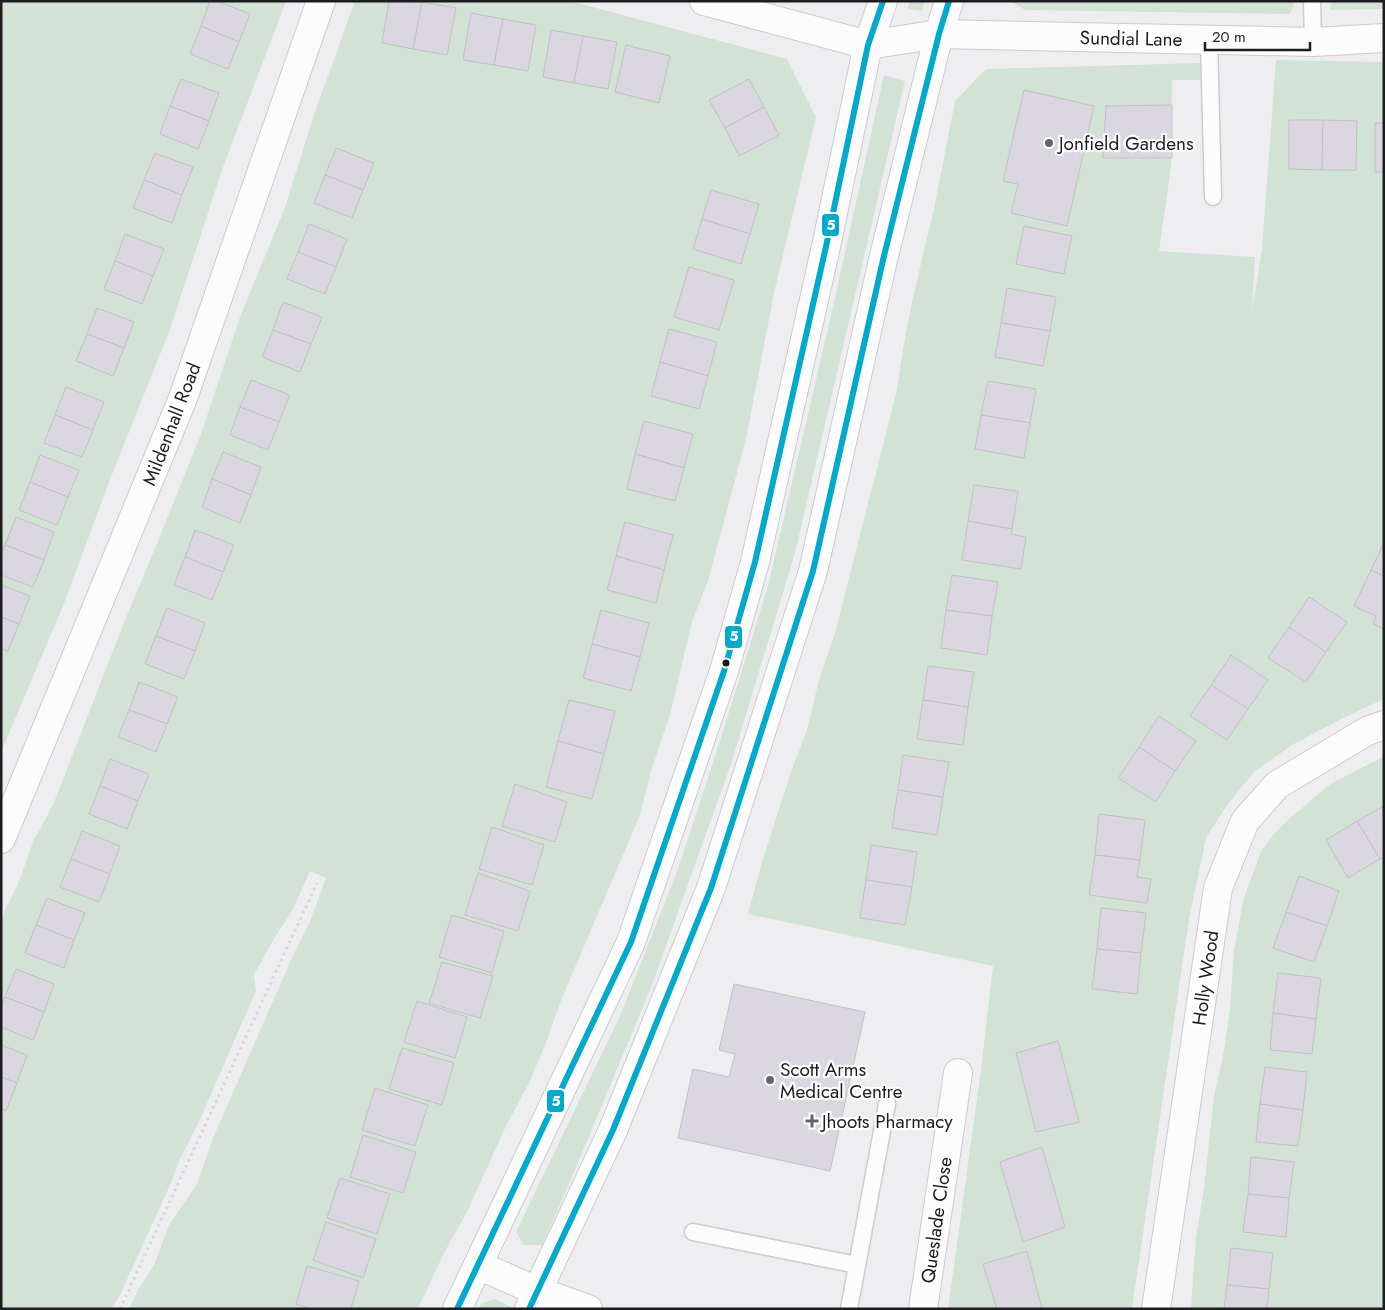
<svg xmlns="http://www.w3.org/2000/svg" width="1385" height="1310" font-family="Jost,sans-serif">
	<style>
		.green { fill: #d2e2d5 }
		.building { fill: #dbd7e1; stroke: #c2c1c4 }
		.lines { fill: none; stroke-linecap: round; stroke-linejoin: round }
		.service-casing { stroke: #ccccce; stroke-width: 19 }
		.minor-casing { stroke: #ccccce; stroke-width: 30 }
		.trunk-casing { stroke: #ccccce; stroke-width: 30 }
		.path { stroke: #d7d7d8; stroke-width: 3; stroke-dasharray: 2.5 4; stroke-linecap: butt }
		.service { stroke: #fcfcfd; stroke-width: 16 }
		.minor { stroke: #fcfcfd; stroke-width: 28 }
		.trunk { stroke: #fcfcfd; stroke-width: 28 }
		.bus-1-casing { stroke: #fff; stroke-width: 10 }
		.bus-1 { stroke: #00a9ce; stroke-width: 6 }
		.poi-dot { fill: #666668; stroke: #fff; stroke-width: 2 }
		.bus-dot { fill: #1d1d1f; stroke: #fff; stroke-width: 2 }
		.labels { text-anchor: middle; stroke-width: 4.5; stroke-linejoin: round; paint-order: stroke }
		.street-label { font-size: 19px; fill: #1d1d1f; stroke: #fff }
		.poi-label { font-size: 19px; fill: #1d1d1f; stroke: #fff; text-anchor: start }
		.line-badge { stroke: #fff; stroke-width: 2 }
		.badge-label { font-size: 14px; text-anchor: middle; font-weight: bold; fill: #fff }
	</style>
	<rect width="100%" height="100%" fill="#eeeef1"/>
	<g class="green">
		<path d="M1 1H286L222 170 169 332 111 477 63 606 1 752Z"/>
		<path d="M355 1H570L787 59 816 117 774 293 746 439 708 581 692 622 670 715 652 768 640 815 562 998 546 1043 529 1083 506 1126 467 1212 444 1253 418 1309H129L138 1290 154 1265 169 1225 197 1184 213 1138 291 960 310 921 326 878 310 871 292 911 272 942 254 975 256 991 198 1124 181 1157 167 1192 120 1295 111 1309H1V919L20 879 33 842 53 805 123 625 156 546 201 434 240 317 284 210 315 112Z"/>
		<path d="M910 1H925L922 11 907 9Z"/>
		<path d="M1011 1H1295L1290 14 1025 10Z"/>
		<path d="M1331 1H1384V9L1330 10Z"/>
		<path d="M1276 60 1384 62V699L1341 719 1292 745 1254 772 1227 805 1206 838 1189 919 1132 1309H948L981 1070 993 966 748 914 762 862 791 772 807 730 819 680 835 633 897 390 903 349 912 302 935 204 955 101 986 69 1200 63 1202 80H1172L1171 167 1159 251 1255 257 1252 310 1262 249Z"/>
		<path d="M884 75 905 81 795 553 732 761 652 985 572 1177 542 1245H524L516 1232 620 1016 678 869 720 741 768 586 833 307Z"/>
		<path d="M1384 756V1309H1191L1196 1237 1204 1188 1214 1096 1224 1051 1230 1009 1234 950 1244 897 1262 849 1281 826 1329 785Z"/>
		<path d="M495 1299 513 1308 512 1309H479L481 1304Z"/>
	</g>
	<g class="building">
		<path d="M210 1H217L250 14 239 42 201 26Z"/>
		<path d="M389 1 422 2 413 49 382 43Z"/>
		<path d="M422 2 456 8 447 55 413 49Z"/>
		<path d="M471 13 503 19 494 65 463 60Z"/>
		<path d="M503 19 536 25 528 71 494 65Z"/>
		<path d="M201 26 239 42 228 69 190 54Z"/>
		<path d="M551 30 583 36 574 83 543 77Z"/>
		<path d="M583 36 617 42 608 89 574 83Z"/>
		<path d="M626 45 670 56 659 103 615 92Z"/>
		<path d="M181 79 219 93 209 121 170 106Z"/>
		<path d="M749 79 764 107 725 128 709 100Z"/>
		<path d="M1024 90 1094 106 1067 226 1011 213 1018 184 1003 181Z"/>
		<path d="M1172 105V158H1103L1106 106Z"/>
		<path d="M170 106 209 121 198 149 160 134Z"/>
		<path d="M764 107 779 135 739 156 725 128Z"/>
		<path d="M1289 120H1323L1322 170 1289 169Z"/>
		<path d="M1323 120 1357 121 1356 170H1322Z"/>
		<rect x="1375" y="123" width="9" height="49"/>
		<path d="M336 148 374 163 363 190 325 175Z"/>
		<path d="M155 153 193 167 182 195 144 180Z"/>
		<path d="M325 175 363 190 352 218 314 203Z"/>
		<path d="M144 180 182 195 172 223 133 208Z"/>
		<path d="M711 190 759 204 750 234 702 219Z"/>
		<path d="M702 219 750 234 741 264 693 249Z"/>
		<path d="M309 224 347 239 336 267 298 252Z"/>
		<path d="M1024 226 1072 236 1064 274 1016 264Z"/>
		<path d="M125 234 164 249 153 276 115 261Z"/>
		<path d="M298 252 336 267 325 294 287 279Z"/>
		<path d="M115 261 153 276 142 304 104 289Z"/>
		<path d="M689 267 734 280 719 330 674 317Z"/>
		<path d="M1007 288 1056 297 1050 331 1001 323Z"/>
		<path d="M283 302 322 317 311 344 273 330Z"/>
		<path d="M97 308 134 322 124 348 87 334Z"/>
		<path d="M1001 323 1050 331 1043 366 995 357Z"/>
		<path d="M669 329 717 342 708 376 660 362Z"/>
		<path d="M273 330 311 344 300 372 262 357Z"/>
		<path d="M87 334 124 348 113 376 76 361Z"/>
		<path d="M660 362 708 376 699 409 651 396Z"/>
		<path d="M251 380 290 395 279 422 240 407Z"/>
		<path d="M988 381 1036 389 1030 423 981 415Z"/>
		<path d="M66 387 104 402 93 430 55 415Z"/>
		<path d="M240 407 279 422 268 450 230 435Z"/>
		<path d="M55 415 93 430 82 457 44 443Z"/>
		<path d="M981 415 1030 423 1024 458 975 449Z"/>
		<path d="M644 421 693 434 684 468 635 454Z"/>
		<path d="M223 452 261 467 251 495 212 479Z"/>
		<path d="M635 454 684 468 675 501 627 489Z"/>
		<path d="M40 455 79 470 68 497 30 482Z"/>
		<path d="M212 479 251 495 240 523 202 507Z"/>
		<path d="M30 482 68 497 57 525 19 510Z"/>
		<path d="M974 485 1018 491 1012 529 968 521Z"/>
		<path d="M16 517 54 532 44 560 5 545Z"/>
		<path d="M968 521 1012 529 1011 534 1026 537 1021 569 962 560Z"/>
		<path d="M625 522 673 535 664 570 616 556Z"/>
		<path d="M195 530 234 545 223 572 185 557Z"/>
		<path d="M1384 543V576L1371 570Z"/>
		<path d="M5 545 44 560 33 587 1 575V555Z"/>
		<path d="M616 556 664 570 656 603 607 590Z"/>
		<path d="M185 557 223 572 212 600 174 585Z"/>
		<path d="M1371 570 1384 576V629L1373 624 1376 616 1354 606Z"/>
		<path d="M952 575 998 582 992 616 946 610Z"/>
		<path d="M1 585 30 596 19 624 1 617Z"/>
		<path d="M1309 597 1347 622 1326 652 1289 627Z"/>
		<path d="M167 608 205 623 195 651 156 636Z"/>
		<path d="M601 610 649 623 640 657 592 644Z"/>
		<path d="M946 610 992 616 987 655 941 648Z"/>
		<path d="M1 617 19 624 8 651 1 649Z"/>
		<path d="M1289 627 1326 652 1306 682 1268 658Z"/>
		<path d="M156 636 195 651 184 679 145 664Z"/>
		<path d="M592 644 640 657 631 691 583 678Z"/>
		<path d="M1231 655 1268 680 1248 709 1211 685Z"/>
		<path d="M928 666 974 672 968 707 923 700Z"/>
		<path d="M139 682 178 697 167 724 129 710Z"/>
		<path d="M1211 685 1248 709 1227 740 1190 716Z"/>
		<path d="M569 700 615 711 604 754 558 741Z"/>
		<path d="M923 700 968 707 963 745 917 739Z"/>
		<path d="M129 710 167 724 156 752 118 737Z"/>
		<path d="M1159 716 1196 741 1175 771 1139 747Z"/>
		<path d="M558 741 604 754 592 799 546 787Z"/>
		<path d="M1139 747 1175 771 1156 802 1118 778Z"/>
		<path d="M903 755 949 762 943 797 898 790Z"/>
		<path d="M110 759 149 774 138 801 100 786Z"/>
		<path d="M515 784 567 802 555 842 502 826Z"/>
		<path d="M100 786 138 801 127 829 89 814Z"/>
		<path d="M898 790 943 797 937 835 892 828Z"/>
		<path d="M1384 806V857L1380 859 1357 821Z"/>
		<path d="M1099 814 1145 820 1140 860 1095 855Z"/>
		<path d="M1357 821 1380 859 1348 878 1326 840Z"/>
		<path d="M492 827 544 845 532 885 479 869Z"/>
		<path d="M82 831 120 846 110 874 71 859Z"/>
		<path d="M871 845 917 852 912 887 866 880Z"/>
		<path d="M1095 855 1140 860 1137 877 1151 879 1147 903 1089 895Z"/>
		<path d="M71 859 110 874 99 902 60 887Z"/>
		<path d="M478 873 530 891 518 931 465 915Z"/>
		<path d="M1299 876 1339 891 1327 926 1286 912Z"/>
		<path d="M866 880 912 887 905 925 860 918Z"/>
		<path d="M47 898 85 913 74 940 36 925Z"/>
		<path d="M1101 908 1146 913 1141 953 1097 949Z"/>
		<path d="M1286 912 1327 926 1314 962 1273 948Z"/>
		<path d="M452 915 504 931 492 973 439 957Z"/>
		<path d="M36 925 74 940 64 968 25 953Z"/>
		<path d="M1097 949 1141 953 1137 994 1092 989Z"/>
		<path d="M442 962 493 976 480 1018 429 1003Z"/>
		<path d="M16 969 54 984 44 1012 5 997Z"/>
		<path d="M1278 973 1321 978 1316 1019 1273 1013Z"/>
		<path d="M734 984 865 1012 830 1171 678 1138 693 1069 729 1077 735 1054 719 1050Z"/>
		<path d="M5 997 44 1012 33 1040 1 1027V1007Z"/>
		<path d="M417 1001 467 1017 455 1058 404 1042Z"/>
		<path d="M1273 1013 1316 1019 1312 1054 1270 1050Z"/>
		<path d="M1058 1041 1079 1122 1036 1132 1016 1053Z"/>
		<path d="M1 1045 27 1055 17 1083 1 1077Z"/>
		<path d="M402 1048 454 1063 442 1105 389 1089Z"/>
		<path d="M1265 1067 1307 1072 1303 1110 1260 1104Z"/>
		<path d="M1 1077 17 1083 6 1111 1 1109Z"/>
		<path d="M375 1088 428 1105 415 1146 362 1130Z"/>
		<path d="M1260 1104 1303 1110 1298 1146 1256 1142Z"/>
		<path d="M363 1135 416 1152 403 1193 350 1177Z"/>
		<path d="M1042 1147 1065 1227 1023 1242 1000 1162Z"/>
		<path d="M1251 1157 1294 1162 1289 1198 1248 1194Z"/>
		<path d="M340 1178 390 1194 377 1234 327 1218Z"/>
		<path d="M1248 1194 1289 1198 1286 1237 1243 1232Z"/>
		<path d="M326 1222 376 1239 363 1278 313 1260Z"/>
		<path d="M1231 1248 1273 1253 1269 1289 1227 1285Z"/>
		<path d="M1027 1251 1042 1309H997L983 1264Z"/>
		<path d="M307 1266 359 1281 351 1309H311L296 1304Z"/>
		<path d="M1227 1285 1269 1289 1267 1309H1224Z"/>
	</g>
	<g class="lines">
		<g class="service-casing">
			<g id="service">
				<path d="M1312 1 1313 42"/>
				<path d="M1209 40 1213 197"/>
				<path d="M693 1232 857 1265"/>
				<path d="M849 1309 887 1104"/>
			</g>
		</g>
		<g class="minor-casing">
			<g id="minor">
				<path d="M704 1 868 45 939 34 1313 42 1384 38"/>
				<path d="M1 839 183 398 321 1"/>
				<path d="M537 1291 588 1309"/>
				<path d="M923 1309 958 1073"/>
				<path d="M1156 1309 1218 888 1245 821 1277 785 1367 731 1384 725"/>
			</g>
		</g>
		<g class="trunk-casing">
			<g id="trunk">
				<path d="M478 1265 537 1291"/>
				<path d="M457 1309 631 942 724 671 755 562 827 242 868 45 883 1"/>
				<path d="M529 1309 613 1130 711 888 813 571 883 260 939 34 949 1"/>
			</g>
		</g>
		<path class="path" d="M120 1309 317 883"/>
		<use href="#service" class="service"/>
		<use href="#minor" class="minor"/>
		<use href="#trunk" class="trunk"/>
		<g class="bus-1-casing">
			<g id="bus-1">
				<path d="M457 1309 631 942 724 671 755 562 827 242 868 45 883 1"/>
				<path d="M529 1309 613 1130 711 888 813 571 883 260 939 34 949 1"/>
			</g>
		</g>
		<use href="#bus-1" class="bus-1"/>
	</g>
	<g class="poi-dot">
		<circle cx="1049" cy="143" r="5"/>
		<circle cx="770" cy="1080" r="5"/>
		<path d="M809.5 1113.5h5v5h5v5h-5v5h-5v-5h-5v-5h5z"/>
	</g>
	<circle class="bus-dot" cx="726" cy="663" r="4.5"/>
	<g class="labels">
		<g class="street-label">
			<text transform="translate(1131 38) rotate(1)" y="7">Sundial Lane</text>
			<text transform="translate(171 424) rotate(-69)" y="7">Mildenhall Road</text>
			<text transform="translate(1205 978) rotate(-82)" y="7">Holly Wood</text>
			<text transform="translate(936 1220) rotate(-82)" y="7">Queslade Close</text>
		</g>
		<g class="poi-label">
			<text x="1059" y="150">Jonfield Gardens</text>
			<text x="780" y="1076">Scott Arms<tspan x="780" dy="22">Medical Centre</tspan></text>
			<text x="822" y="1128">Jhoots Pharmacy</text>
		</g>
	</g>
	<g class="line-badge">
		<rect x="821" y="213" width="19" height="24" rx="5" fill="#00a9ce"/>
		<rect x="724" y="625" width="19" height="24" rx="5" fill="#00a9ce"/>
		<rect x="546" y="1089" width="19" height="24" rx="5" fill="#00a9ce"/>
	</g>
	<g class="badge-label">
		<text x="831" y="230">5</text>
		<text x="734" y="641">5</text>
		<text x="556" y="1106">5</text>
	</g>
	<rect width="1385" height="1310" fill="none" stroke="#1d1d1f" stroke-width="5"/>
	<path d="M1205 42v8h105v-8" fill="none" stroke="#1d1d1f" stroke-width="2.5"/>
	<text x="1212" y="42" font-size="15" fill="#1d1d1f" stroke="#ffffff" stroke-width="4" paint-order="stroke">20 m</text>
</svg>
